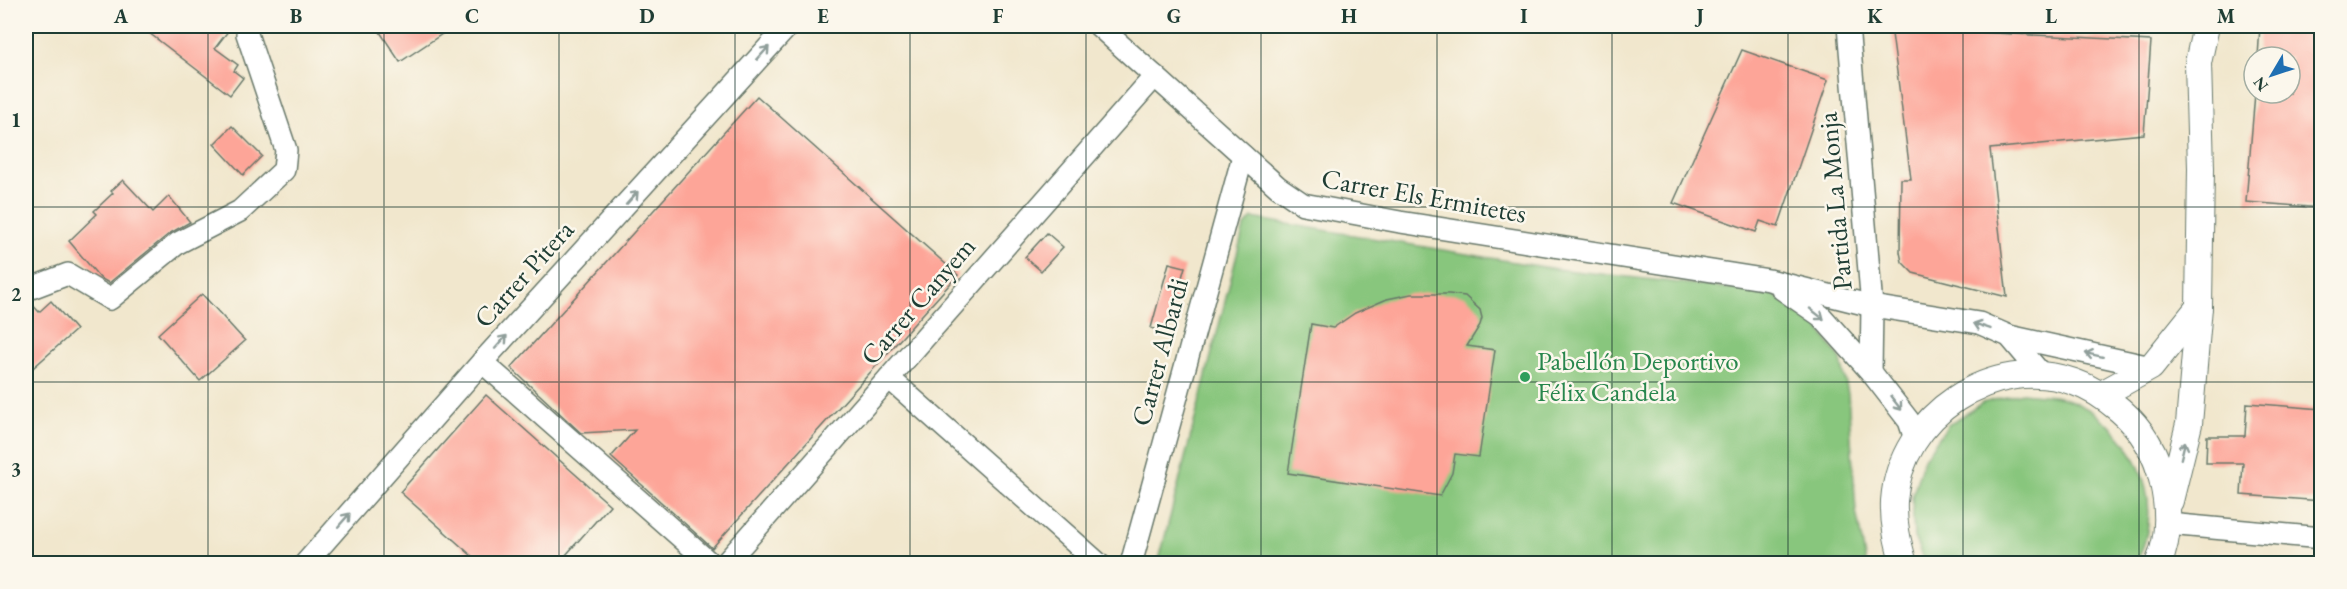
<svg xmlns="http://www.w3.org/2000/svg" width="2347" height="589" font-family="'EB Garamond',serif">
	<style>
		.green { fill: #88c67d; stroke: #548258; stroke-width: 1.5 }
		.building { fill: #fda598 }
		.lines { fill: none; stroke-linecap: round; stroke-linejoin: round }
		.minor-casing { stroke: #68786a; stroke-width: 24 }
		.tertiary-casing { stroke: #68786a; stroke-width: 28 }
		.minor { stroke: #fff; stroke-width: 21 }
		.tertiary { stroke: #fff; stroke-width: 26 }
		.oneway { stroke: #8f9e9a }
		.grid { fill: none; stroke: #1f3d34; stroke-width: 1.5; stroke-opacity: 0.55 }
		.leisure-dot { fill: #2e9e5b; stroke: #fbf7ec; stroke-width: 2 }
		.labels { text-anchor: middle; stroke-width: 5; stroke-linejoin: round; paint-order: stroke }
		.street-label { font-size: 27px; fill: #1f3d34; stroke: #fbf7ec }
		.leisure-label { font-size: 27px; fill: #27864d; stroke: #fbf7ec; text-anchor: start }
		.neatline { fill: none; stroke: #1f3d34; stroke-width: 2 }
		.grid-label { font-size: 20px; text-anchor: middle; font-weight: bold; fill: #1f3d34 }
	</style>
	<rect width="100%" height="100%" fill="#fbf7ec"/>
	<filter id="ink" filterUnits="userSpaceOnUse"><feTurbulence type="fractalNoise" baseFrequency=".0167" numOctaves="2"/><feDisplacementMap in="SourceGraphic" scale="12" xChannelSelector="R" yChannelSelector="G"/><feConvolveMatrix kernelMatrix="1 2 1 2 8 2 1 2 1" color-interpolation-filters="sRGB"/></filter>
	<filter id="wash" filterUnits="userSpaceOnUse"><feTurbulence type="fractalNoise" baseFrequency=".008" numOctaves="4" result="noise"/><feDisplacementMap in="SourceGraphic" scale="24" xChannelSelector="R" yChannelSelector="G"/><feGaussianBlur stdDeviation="1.35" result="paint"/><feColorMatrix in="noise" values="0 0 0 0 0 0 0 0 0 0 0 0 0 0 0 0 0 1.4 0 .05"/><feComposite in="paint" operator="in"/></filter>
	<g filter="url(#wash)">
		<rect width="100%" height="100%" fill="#f1e7cd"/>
		<g class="green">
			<path d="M1252 218 1556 269 1771 293 1818 327 1841 360 1848 394 1856 511 1866 563 1158 564 1244 227Z"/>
			<path d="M2022 393C2035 395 2051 394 2063 398 2130 419 2171 499 2136 563H1925L1914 537 1912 497 1924 458 1948 425 1982 403Z"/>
		</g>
		<g id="blocks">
			<g class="building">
				<path d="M140 26H232L215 48 238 65 234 71 243 78 230 95Z"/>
				<path d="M376 26H454L400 62Z"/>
				<path d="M1891 26H1974L1975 32 2151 41 2144 134 1990 149 2007 297 1913 273 1902 262 1900 252 1901 179H1911Z"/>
				<path d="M2260 26H2322V208L2246 202 2255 93H2290V57H2258Z"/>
				<path d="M1742 50 1828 80 1778 227 1760 221 1756 232 1673 203Z"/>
				<path d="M757 96 958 275 712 548 611 457 635 430 581 433 511 368Z"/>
				<path d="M232 126 262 156 243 175 214 144Z"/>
				<path d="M123 180 153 212 169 196 190 222 170 233 109 283 100 278 69 241 97 214 94 211 113 193 111 191Z"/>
				<path d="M1047 233 1063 247 1041 271 1025 257Z"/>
				<path d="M1169 263 1185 267 1166 333 1151 328Z"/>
				<path d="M202 294 245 341 200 381 158 334Z"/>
				<path d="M1411 294H1449L1465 296 1480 310 1482 318 1480 325 1467 346 1495 350 1479 457 1455 454 1452 473 1440 496 1288 473 1311 324 1333 328 1355 313 1387 299Z"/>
				<path d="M51 301 76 330 26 374V303L30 302 39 312Z"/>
				<path d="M486 395 610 505 558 564H481L400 492Z"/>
				<path d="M2247 403 2322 409V501L2241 495 2243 463H2206L2207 436H2245Z"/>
			</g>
		</g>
	</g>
	<g filter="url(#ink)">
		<use href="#blocks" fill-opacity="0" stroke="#68786a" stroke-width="1.5"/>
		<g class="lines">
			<g class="minor-casing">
				<g id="minor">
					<path d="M1099 26 1278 187 1303 204 1400 222 1769 280 1872 306 1979 323 2009 336 2042 375"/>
					<path d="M1848 26 1872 306 1871 372"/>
					<path d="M1782 289 1821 316 1871 372 1909 421 1915 439"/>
					<path d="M26 290 68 274 110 299 178 243 240 211 284 170 286 150 247 34"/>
					<path d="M2009 336 2151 367"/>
					<path d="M482 362 711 564"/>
					<path d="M889 378 1099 564"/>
					<path d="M2168 524 2322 538"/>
					<path d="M305 564 482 362 788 26"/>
					<path d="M725 564 1155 76"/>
					<path d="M1131 564 1243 156"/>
				</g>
			</g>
			<g class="tertiary-casing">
				<g id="tertiary">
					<path d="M2102 394 2151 367 2199 307"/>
					<path d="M2170 501 2189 424 2199 307 2201 168 2198 63 2206 26"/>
					<path d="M1904 564C1898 543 1893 523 1894 501 1900 416 1993 353 2074 382 2092 388 2106 398 2120 410 2142 429 2157 454 2163 483 2169 510 2170 538 2158 564"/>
				</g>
			</g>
			<use href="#minor" class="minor"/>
			<use href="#tertiary" class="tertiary"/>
		</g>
		<defs><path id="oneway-shaft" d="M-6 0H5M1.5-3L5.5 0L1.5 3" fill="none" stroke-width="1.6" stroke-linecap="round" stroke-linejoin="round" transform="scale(1.5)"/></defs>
		<g class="oneway">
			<use href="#oneway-shaft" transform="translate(763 53) rotate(-48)"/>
			<use href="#oneway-shaft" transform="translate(632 198) rotate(-48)"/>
			<use href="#oneway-shaft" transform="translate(1817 314) rotate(38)"/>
			<use href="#oneway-shaft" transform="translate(1982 326) rotate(-161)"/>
			<use href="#oneway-shaft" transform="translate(501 342) rotate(-48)"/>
			<use href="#oneway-shaft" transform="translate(2094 355) rotate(-168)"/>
			<use href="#oneway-shaft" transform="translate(1896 403) rotate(52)"/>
			<use href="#oneway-shaft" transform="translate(2183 450) rotate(-76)"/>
			<use href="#oneway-shaft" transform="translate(344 520) rotate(-49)"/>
		</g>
	</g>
	<path class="grid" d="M208 26V564M384 26V564M559 26V564M735 26V564M910 26V564M1086 26V564M1261 26V564M1437 26V564M1612 26V564M1788 26V564M1963 26V564M2139 26V564M26 207H2322M26 382H2322"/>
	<circle class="leisure-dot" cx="1525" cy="377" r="6"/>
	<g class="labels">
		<g class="street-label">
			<text transform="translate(1424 196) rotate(10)" y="9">Carrer Els Ermitetes</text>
			<text transform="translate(1835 201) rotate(-95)" y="9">Partida La Monja</text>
			<text transform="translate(524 274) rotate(-48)" y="9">Carrer Pitera</text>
			<text transform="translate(918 301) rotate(-49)" y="9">Carrer Canyem</text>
			<text transform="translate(1160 352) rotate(-75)" y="9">Carrer Albardi</text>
		</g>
		<g class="leisure-label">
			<text x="1537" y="370">Pabellón Deportivo<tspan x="1537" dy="31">Félix Candela</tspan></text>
		</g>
	</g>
	<rect width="2347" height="589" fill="none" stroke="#fbf7ec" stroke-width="66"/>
	<g transform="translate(2272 75) rotate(231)"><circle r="28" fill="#fbf7ec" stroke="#a3ada2" stroke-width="1.5"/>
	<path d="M0-4.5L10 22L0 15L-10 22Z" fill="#1f6fb2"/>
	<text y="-9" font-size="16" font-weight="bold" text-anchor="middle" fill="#1f3d34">N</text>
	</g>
	<rect x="33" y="33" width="2281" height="523" class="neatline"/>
	<g class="grid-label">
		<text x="121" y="23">A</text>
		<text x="296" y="23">B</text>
		<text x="472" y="23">C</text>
		<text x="647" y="23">D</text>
		<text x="823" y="23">E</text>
		<text x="998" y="23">F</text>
		<text x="1174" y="23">G</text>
		<text x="1349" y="23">H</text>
		<text x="1524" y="23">I</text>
		<text x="1700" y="23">J</text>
		<text x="1875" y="23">K</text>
		<text x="2051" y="23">L</text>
		<text x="2226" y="23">M</text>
		<text x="16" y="127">1</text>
		<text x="16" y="301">2</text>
		<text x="16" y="476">3</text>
	</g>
</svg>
